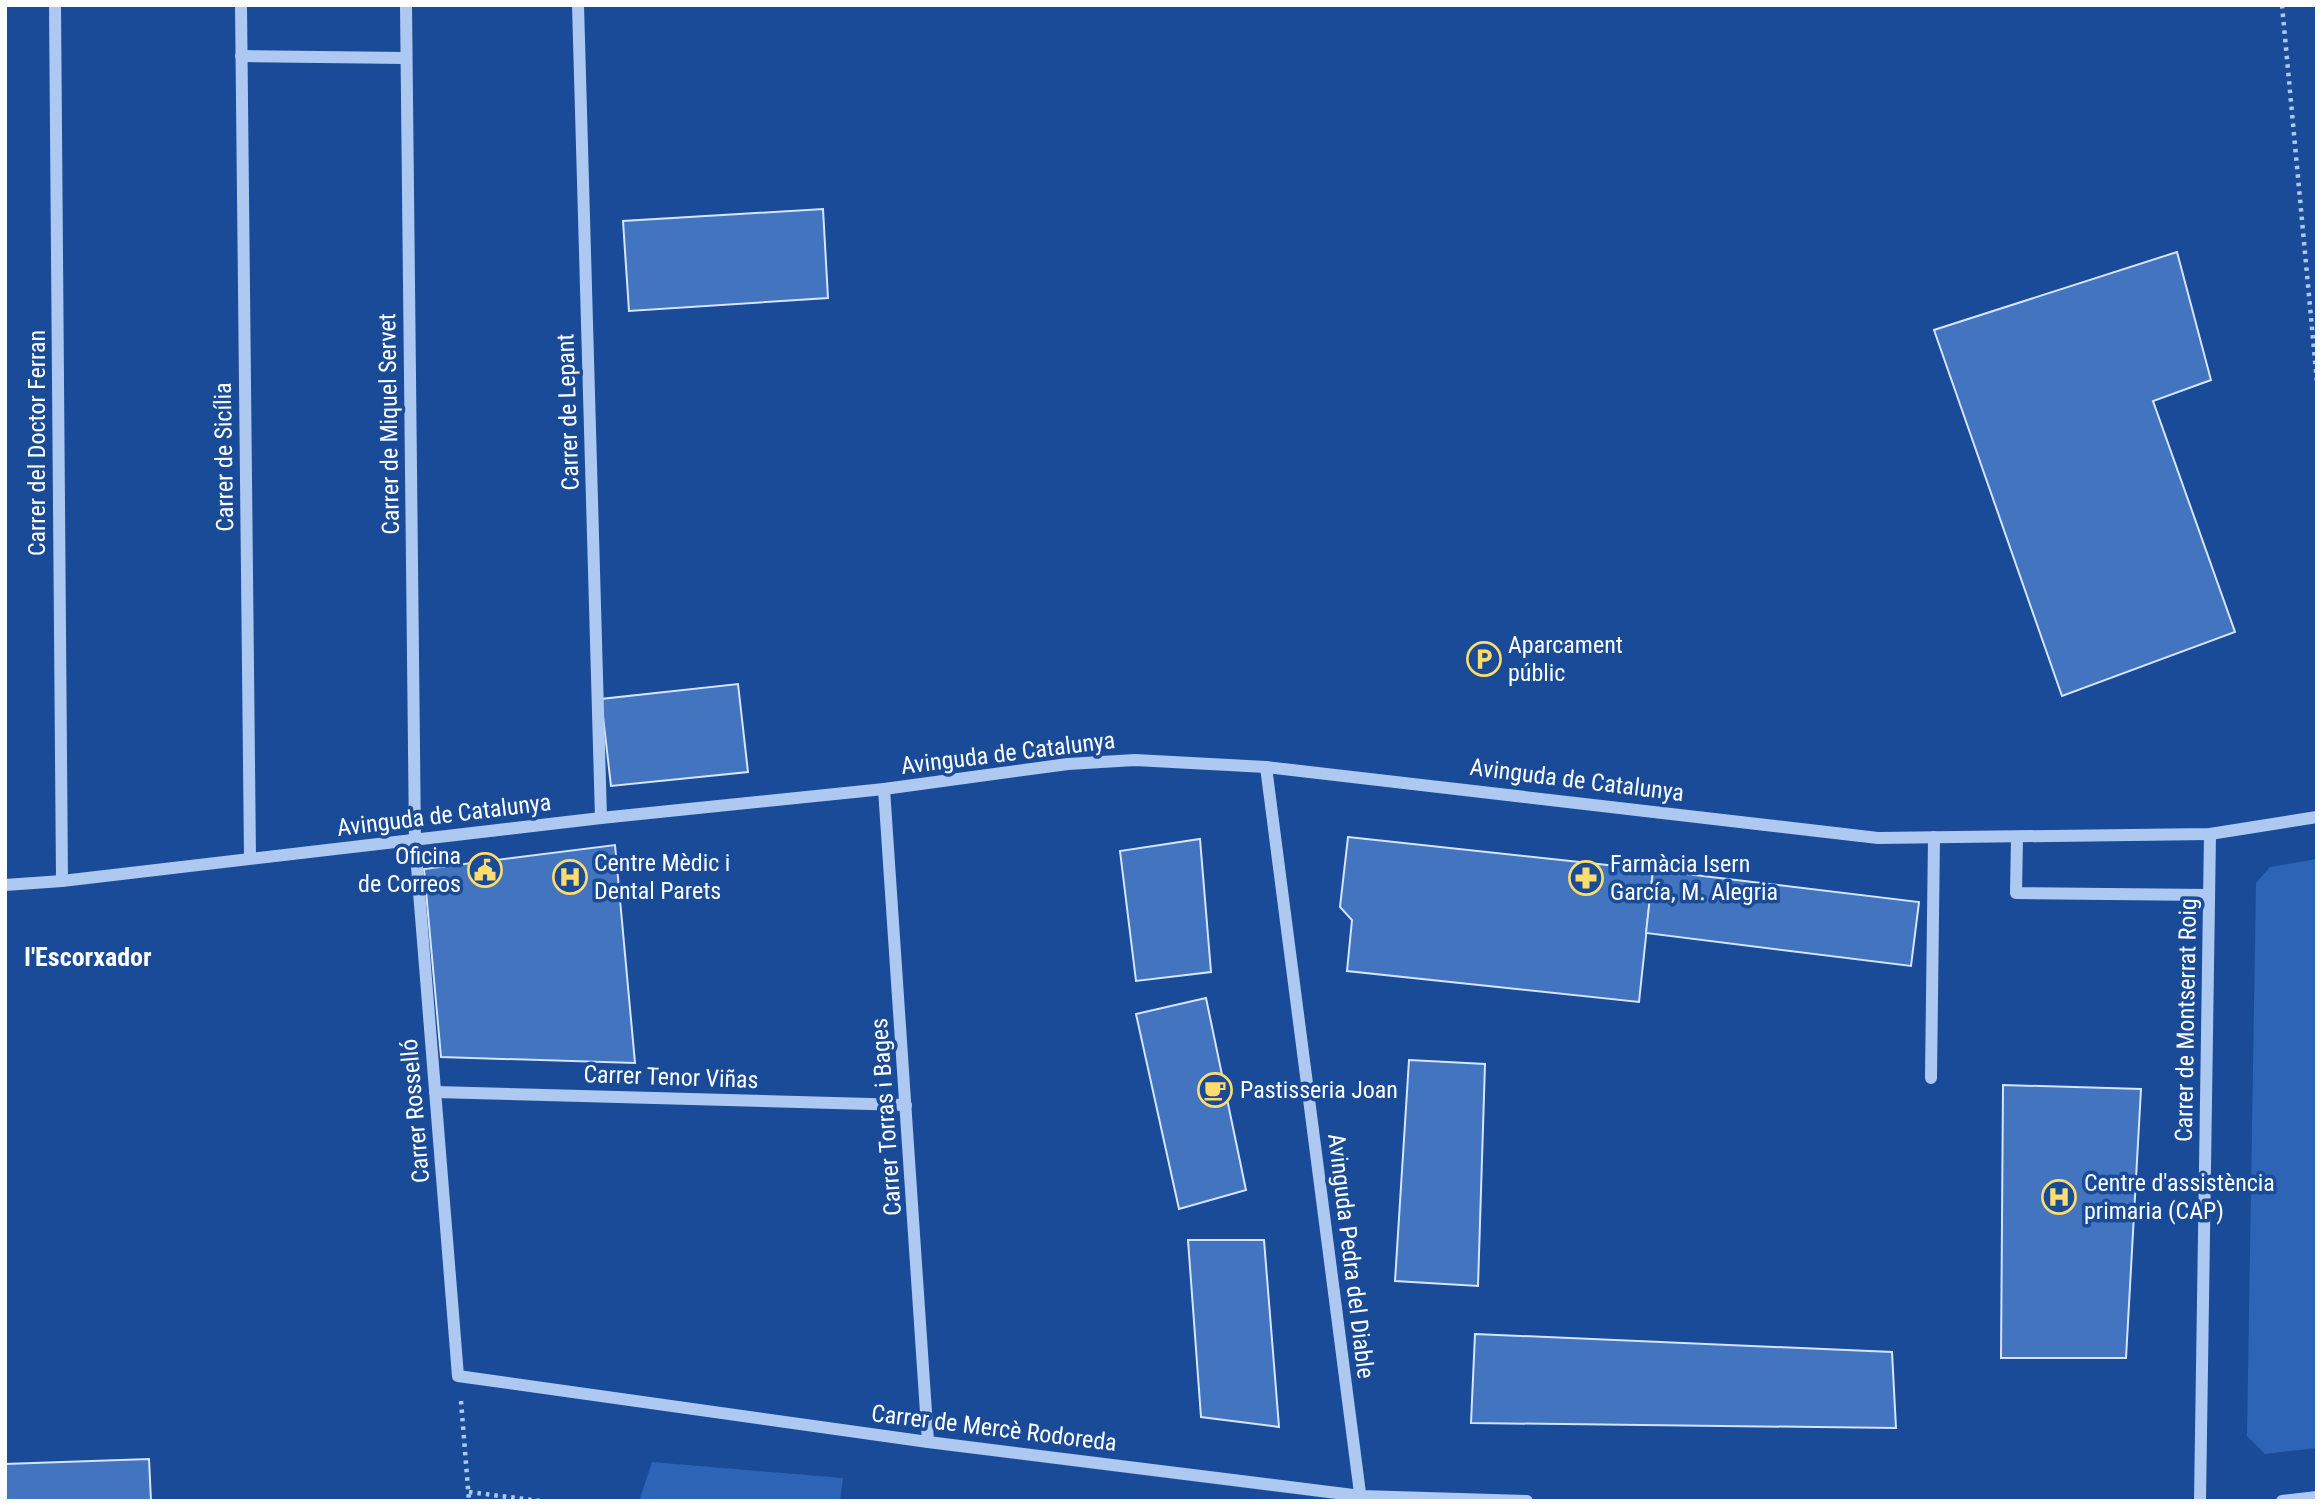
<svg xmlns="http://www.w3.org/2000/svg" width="2322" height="1506" font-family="'Roboto Condensed',sans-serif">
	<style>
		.green { fill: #2d64b6 }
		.building { fill: #4274bf; stroke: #d5e5fc; stroke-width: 2 }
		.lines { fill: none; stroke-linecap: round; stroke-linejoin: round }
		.path { stroke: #aec9f1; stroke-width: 4.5; stroke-dasharray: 3.5 5; stroke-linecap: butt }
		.minor { stroke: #aec9f1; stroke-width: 12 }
		.labels { text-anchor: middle; stroke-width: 7; stroke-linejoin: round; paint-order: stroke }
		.street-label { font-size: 24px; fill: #fff; stroke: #194b98 }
		.poi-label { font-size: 24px; fill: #fff; stroke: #194b98; text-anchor: start }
		.neighbourhood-label { font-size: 26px; font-weight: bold; fill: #fff; stroke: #194b98 }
	</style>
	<rect width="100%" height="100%" fill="#194b98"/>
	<g class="green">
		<path d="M2317 859V1448L2265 1454 2247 1436 2256 883 2270 867Z"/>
		<path d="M652 1462 843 1478 840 1501H639Z"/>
	</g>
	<g class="building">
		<path d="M823 209 828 298 629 311 623 221Z"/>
		<path d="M2177 252 2211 380 2153 401 2235 632 2062 696 1934 330Z"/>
		<path d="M738 684 748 772 611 786 601 699Z"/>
		<path d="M1348 837 1653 870 1639 1002 1347 971 1352 920 1340 907Z"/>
		<path d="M1200 839 1211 972 1136 981 1120 851Z"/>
		<path d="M615 845 635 1063 441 1057 424 869Z"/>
		<path d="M1653 870 1919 902 1911 966 1646 933Z"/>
		<path d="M1206 998 1246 1190 1179 1209 1136 1014Z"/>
		<path d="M1409 1060 1485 1064 1478 1286 1395 1281Z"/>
		<path d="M2003 1085 2141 1089 2126 1358H2001Z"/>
		<path d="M1188 1240H1264L1279 1427 1201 1417Z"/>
		<path d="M1475 1334 1892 1352 1896 1428 1471 1423Z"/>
		<path d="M149 1459 151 1501H5V1464Z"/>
	</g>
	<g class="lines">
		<g class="path">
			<path d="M2282 5 2317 382"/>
			<path d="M461 1401 469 1501"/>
			<path d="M469 1492 540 1501"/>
		</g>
		<g class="minor">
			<path d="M55 5 62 881"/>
			<path d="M241 5 250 858"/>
			<path d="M406 5 415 842 458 1376 928 1442 1361 1496 1527 1501"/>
			<path d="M578 5 601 818"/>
			<path d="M241 56 406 58"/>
			<path d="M1266 767 1361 1501"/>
			<path d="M884 789 928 1442"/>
			<path d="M2017 837 2016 893 2209 895"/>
			<path d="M5 885 62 881 601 818 884 789 1068 764 1135 760 1266 767 1878 838 2210 834 2317 817"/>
			<path d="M1931 1078 1934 837"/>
			<path d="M435 1092 906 1105"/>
			<path d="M2200 1501 2210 834"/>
			<path d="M2282 1501 2317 1497"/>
		</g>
	</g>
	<defs>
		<g id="parking-ring" transform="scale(1.75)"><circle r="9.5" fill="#194b98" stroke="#ffdc6e" stroke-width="1.5"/><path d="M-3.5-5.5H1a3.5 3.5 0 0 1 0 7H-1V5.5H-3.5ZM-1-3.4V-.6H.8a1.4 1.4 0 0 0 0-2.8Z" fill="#ffdc6e"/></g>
		<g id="civic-ring" transform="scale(1.75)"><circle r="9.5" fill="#194b98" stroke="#ffdc6e" stroke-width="1.5"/><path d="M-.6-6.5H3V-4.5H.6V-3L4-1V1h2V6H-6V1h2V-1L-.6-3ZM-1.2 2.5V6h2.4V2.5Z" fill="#ffdc6e"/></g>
		<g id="hospital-ring" transform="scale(1.75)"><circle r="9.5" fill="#194b98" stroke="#ffdc6e" stroke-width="1.5"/><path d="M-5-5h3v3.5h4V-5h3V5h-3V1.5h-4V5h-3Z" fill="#ffdc6e"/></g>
		<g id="pharmacy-ring" transform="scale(1.75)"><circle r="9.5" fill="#194b98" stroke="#ffdc6e" stroke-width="1.5"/><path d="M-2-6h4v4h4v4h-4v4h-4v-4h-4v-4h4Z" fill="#ffdc6e"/></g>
		<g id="cafe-ring" transform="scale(1.75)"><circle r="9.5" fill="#194b98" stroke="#ffdc6e" stroke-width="1.5"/><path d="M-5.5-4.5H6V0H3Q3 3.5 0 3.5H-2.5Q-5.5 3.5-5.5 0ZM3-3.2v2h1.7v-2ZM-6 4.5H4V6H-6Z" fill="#ffdc6e"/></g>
	</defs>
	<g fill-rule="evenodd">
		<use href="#parking-ring" x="1484" y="659"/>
		<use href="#civic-ring" x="485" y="870"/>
		<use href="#hospital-ring" x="570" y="877"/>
		<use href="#pharmacy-ring" x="1586" y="878"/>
		<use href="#cafe-ring" x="1215" y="1090"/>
		<use href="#hospital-ring" x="2059" y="1197"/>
	</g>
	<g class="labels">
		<g class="street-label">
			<text transform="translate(568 412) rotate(-92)" y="8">Carrer de Lepant</text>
			<text transform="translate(389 424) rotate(-91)" y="8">Carrer de Miquel Servet</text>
			<text transform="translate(37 443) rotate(-90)" y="8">Carrer del Doctor Ferran</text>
			<text transform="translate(224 457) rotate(-91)" y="8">Carrer de Sicília</text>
			<text transform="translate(1008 753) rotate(-7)" y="8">Avinguda de Catalunya</text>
			<text transform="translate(1577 780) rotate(7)" y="8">Avinguda de Catalunya</text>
			<text transform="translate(444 815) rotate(-7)" y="8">Avinguda de Catalunya</text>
			<text transform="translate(2186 1020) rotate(-89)" y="8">Carrer de Montserrat Roig</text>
			<text transform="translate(671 1077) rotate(2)" y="8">Carrer Tenor Viñas</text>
			<text transform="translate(415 1111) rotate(-95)" y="8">Carrer Rosselló</text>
			<text transform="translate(886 1117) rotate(-94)" y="8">Carrer Torras i Bages</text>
			<text transform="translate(1351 1256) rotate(83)" y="8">Avinguda Pedra del Diable</text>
			<text transform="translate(994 1428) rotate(7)" y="8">Carrer de Mercè Rodoreda</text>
		</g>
		<g class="poi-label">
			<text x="1508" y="653">Aparcament<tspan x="1508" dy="28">públic</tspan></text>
			<text x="461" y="864" text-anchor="end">Oficina<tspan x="461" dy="28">de Correos</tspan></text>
			<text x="594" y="871">Centre Mèdic i<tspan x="594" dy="28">Dental Parets</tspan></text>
			<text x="1610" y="872">Farmàcia Isern<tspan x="1610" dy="28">García, M. Alegria</tspan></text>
			<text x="1240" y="1098">Pastisseria Joan</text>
			<text x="2084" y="1191">Centre d'assistència<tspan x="2084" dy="28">primaria (CAP)</tspan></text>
		</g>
		<g class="neighbourhood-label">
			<text x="88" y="966">l'Escorxador</text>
		</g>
	</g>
	<rect width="2322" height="1506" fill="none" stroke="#ffffff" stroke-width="14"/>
</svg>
